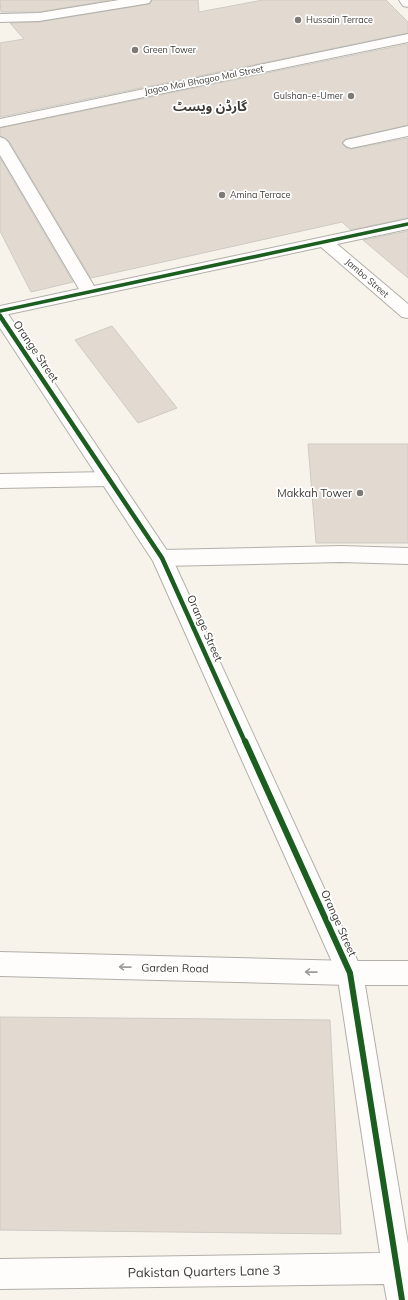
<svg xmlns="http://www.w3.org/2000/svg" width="408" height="1300" font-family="Mulish,'Noto Sans Arabic',sans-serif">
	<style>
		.building { fill: #e2dad1; stroke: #cecac4 }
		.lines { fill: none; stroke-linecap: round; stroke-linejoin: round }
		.minor-casing { stroke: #b2afa9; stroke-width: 2 }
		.tertiary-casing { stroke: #b2afa9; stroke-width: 2 }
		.primary-casing { stroke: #b2afa9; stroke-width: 2 }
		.minor { fill: #fefdfc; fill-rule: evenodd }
		.tertiary { fill: #fefdfc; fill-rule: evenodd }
		.primary { fill: #fefdfc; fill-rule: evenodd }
		.cycleway-far2-casing { stroke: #fff; stroke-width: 5 }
		.cycleway-far1-casing { stroke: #fff; stroke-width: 7 }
		.cycleway-casing { stroke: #fff; stroke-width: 8 }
		.cycleway-far2 { stroke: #1b5e20; stroke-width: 3.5 }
		.cycleway-far1 { stroke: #1b5e20; stroke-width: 4.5 }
		.cycleway { stroke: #1b5e20; stroke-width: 6 }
		.oneway { stroke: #9e9c98 }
		.poi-dot { fill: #7f7b74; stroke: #fff; stroke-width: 1.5 }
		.labels { text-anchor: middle; stroke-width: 3.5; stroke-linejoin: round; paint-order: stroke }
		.far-poi-label { font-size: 9px; fill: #3e3b35; stroke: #fff; text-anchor: start }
		.far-street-label { font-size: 9px; fill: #3e3b35; stroke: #fff }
		.street-label { font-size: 11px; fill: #3e3b35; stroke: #fff }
		.poi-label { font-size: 11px; fill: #3e3b35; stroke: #fff; text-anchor: end }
		.far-district-label { font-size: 13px; font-weight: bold; fill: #3e3b35; stroke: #fff }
		.near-street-label { font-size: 13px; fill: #3e3b35; stroke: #fff }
	</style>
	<rect width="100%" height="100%" fill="#f7f3ea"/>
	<g class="building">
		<path d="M0 0H110L39 12H1Z"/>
		<path d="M152 0H198L199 12 263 0H386L408 22V33L0 117V43L24 39 10 23 39 22 144 5 150 4Z"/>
		<path d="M408 44V125L346 139 342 143 345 147 351 149 408 138V218L351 230 342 222 91 278 9 141 0 136V128Z"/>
		<path d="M0 158 73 282 31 292 0 231Z"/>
		<path d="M408 231V278L363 240Z"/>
		<path d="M112 326 177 408 138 423 75 340Z"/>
		<path d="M308 444H408V543H316Z"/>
		<path d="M0 1017 330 1020 341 1234 0 1230Z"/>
	</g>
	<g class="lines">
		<g class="minor-casing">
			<g id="minor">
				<path d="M119 0H151L149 3 144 4 39 21 0 22V14L39 13Z"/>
				<path d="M399 0H408V7L403 6Z"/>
				<path d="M408 34V42L0 127V119Z"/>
				<path d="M408 126V136L351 148 346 146 343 143 346 140Z"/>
				<path d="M0 137 5 139 8 142 94 286 408 219V229L337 244 408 304V318L402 317 321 247 0 316V306L79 289 0 155Z"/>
				<path d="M109 472 116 474 119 479 116 484 109 486 0 488V474Z"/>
				<path d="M341 546 408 548V564L341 562 162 566 155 563 152 558 155 553 162 550Z"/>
				<path d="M350 961 359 964 363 973 408 1244V1300H387L384 1284 0 1289V1259L380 1253 337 973 341 964Z"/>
			</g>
		</g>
		<g class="tertiary-casing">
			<path id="tertiary" d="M0 310 6 311 172 558 359 964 363 973 359 982 350 985 341 982 153 561 0 328Z"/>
		</g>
		<g class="primary-casing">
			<path id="primary" d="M0 952 350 961H408V985H350L0 976Z"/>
		</g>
		<use href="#minor" class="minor"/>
		<use href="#tertiary" class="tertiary"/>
		<use href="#primary" class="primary"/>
		<g class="cycleway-far2-casing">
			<g id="cycleway-far2">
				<path d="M0 311 408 224"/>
				<path d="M0 315 3 320"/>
			</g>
		</g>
		<g class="cycleway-far1-casing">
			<path id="cycleway-far1" d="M2 319 162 558 245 742"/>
		</g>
		<g class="cycleway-casing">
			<path id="cycleway" d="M245 741 350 973 402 1300"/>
		</g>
		<use href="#cycleway-far2" class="cycleway-far2"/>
		<use href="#cycleway-far1" class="cycleway-far1"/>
		<use href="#cycleway" class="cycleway"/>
	</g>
	<defs><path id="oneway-shaft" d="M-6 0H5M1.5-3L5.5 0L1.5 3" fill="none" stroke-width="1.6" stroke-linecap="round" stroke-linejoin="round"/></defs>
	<g class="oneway">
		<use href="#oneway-shaft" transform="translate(125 967) rotate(-179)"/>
		<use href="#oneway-shaft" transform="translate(311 972) rotate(-179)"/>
	</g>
	<g class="poi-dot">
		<circle cx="298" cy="20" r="4"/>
		<circle cx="135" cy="50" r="4"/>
		<circle cx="351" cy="96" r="4"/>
		<circle cx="222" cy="195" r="4"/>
		<circle cx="360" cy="493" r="4"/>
	</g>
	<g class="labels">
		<g class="far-poi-label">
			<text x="306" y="23">Hussain Terrace</text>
			<text x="143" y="53">Green Tower</text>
			<text x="343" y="99" text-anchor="end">Gulshan-e-Umer</text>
			<text x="230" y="198">Amina Terrace</text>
		</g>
		<g class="far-street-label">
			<text transform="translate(204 80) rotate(-11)" y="3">Jagoo Mai Bhagoo Mal Street</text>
			<text transform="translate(367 278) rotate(41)" y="3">Jambo Street</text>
		</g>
		<g class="street-label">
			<text transform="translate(36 351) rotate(56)" y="4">Orange Street</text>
			<text transform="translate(205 628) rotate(66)" y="4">Orange Street</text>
			<text transform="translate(339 923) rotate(66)" y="4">Orange Street</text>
			<text transform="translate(175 968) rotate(1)" y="4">Garden Road</text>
		</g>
		<g class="poi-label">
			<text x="352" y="497">Makkah Tower</text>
		</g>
		<g class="far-district-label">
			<text x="210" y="111">گارڈن ویسٹ</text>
		</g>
		<g class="near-street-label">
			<text transform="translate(204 1271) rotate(-1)" y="5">Pakistan Quarters Lane 3</text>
		</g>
	</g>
</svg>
